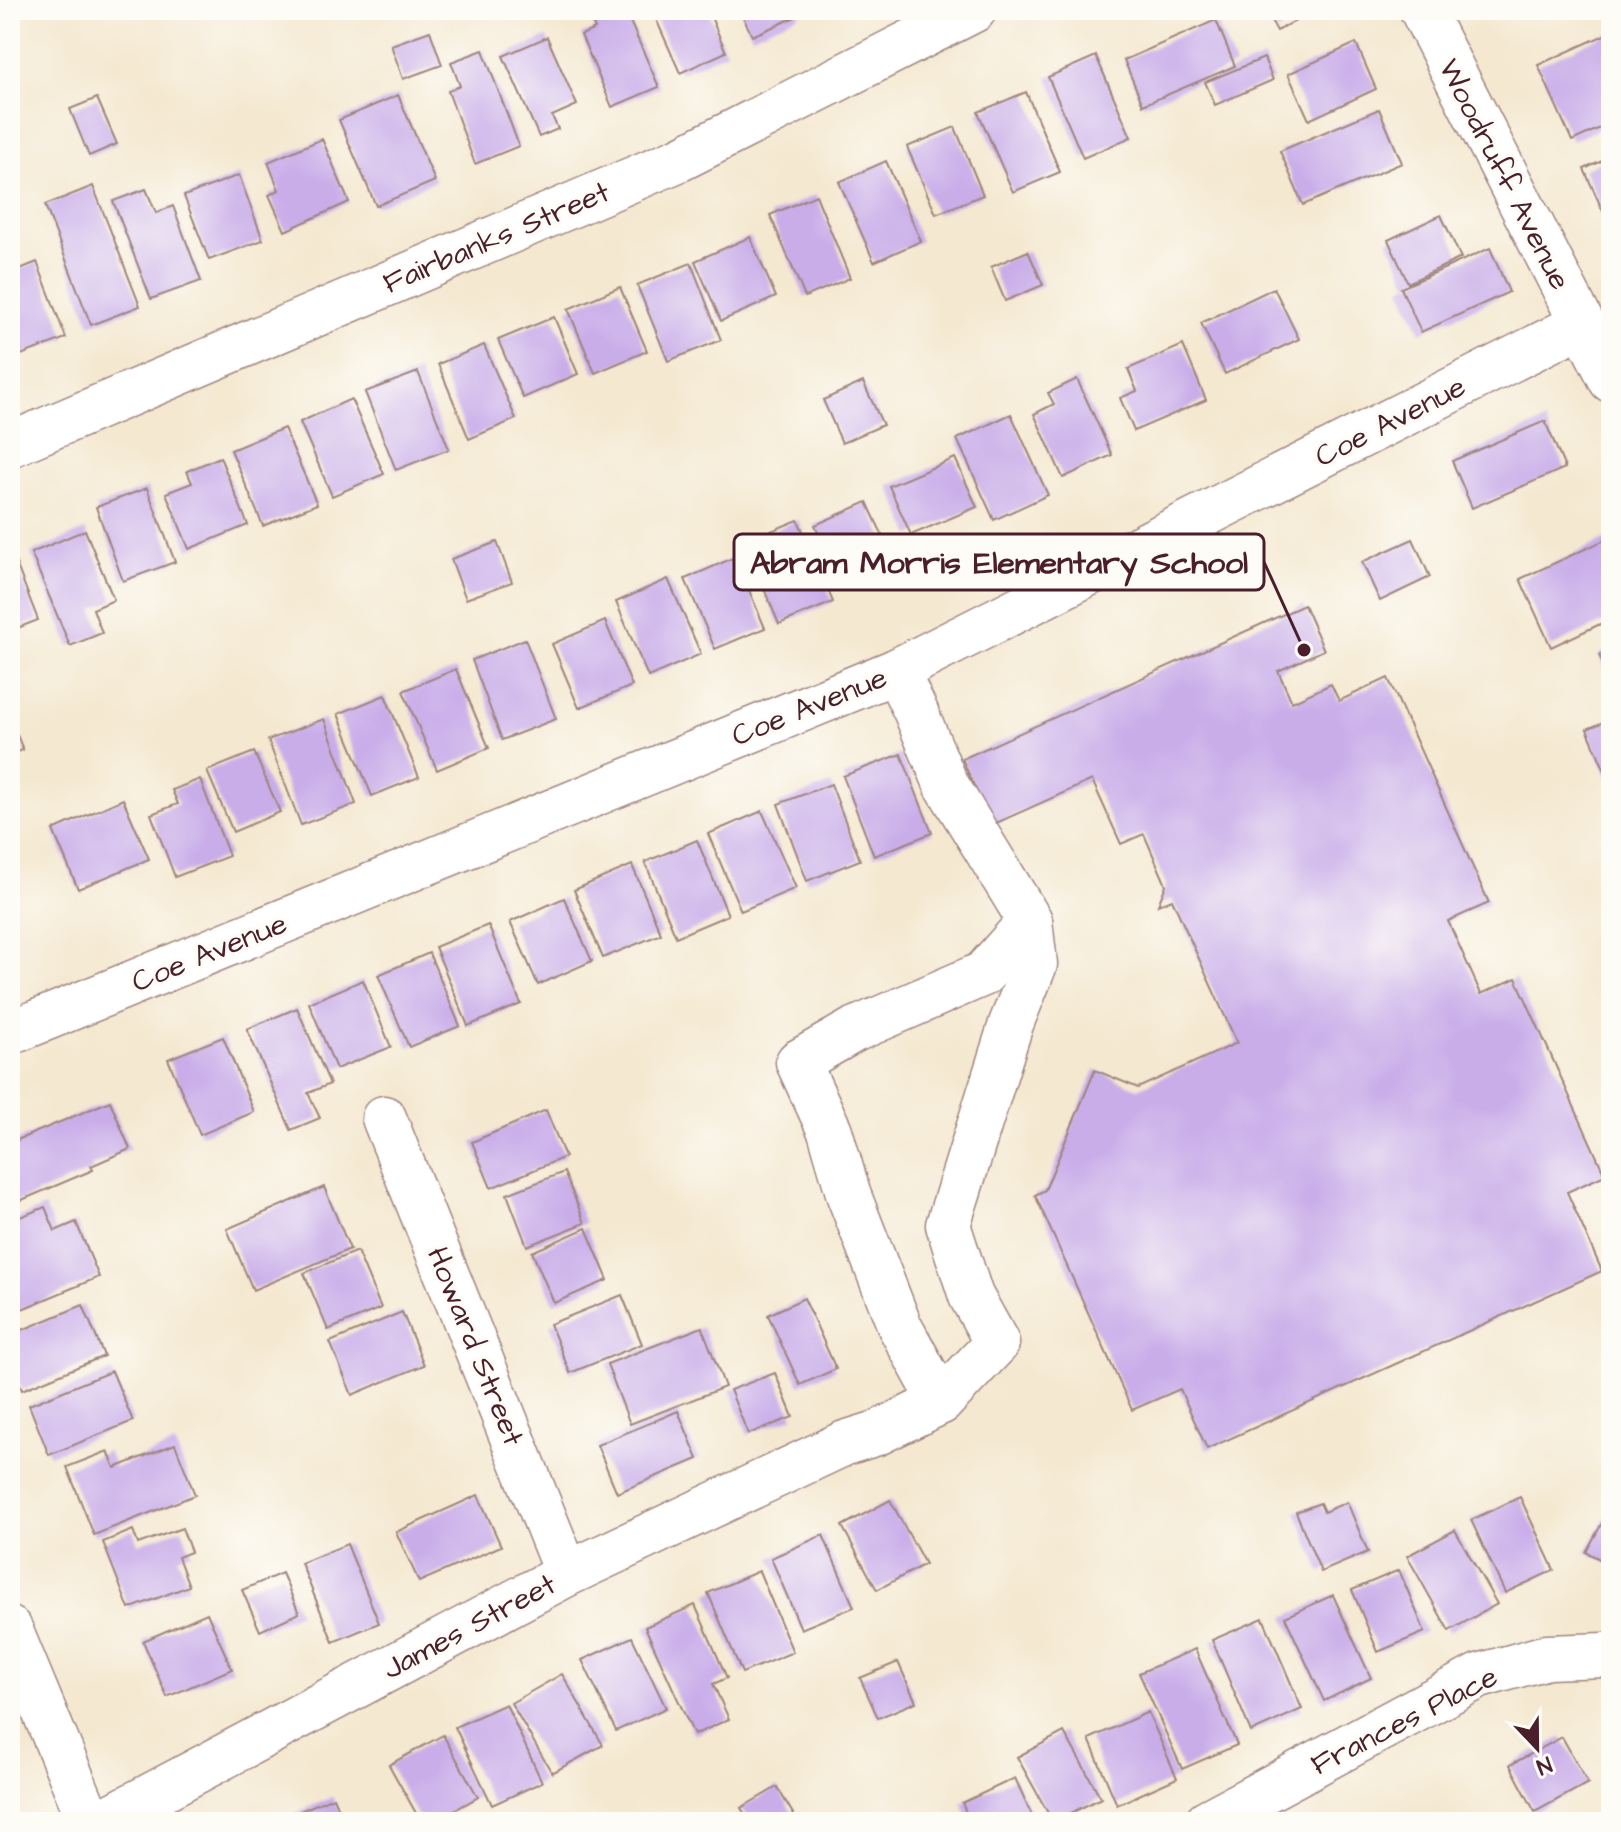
<svg xmlns="http://www.w3.org/2000/svg" width="1621" height="1832" font-family="'Architects Daughter',sans-serif">
	<style>
		.building { fill: #c9ade9 }
		.lines { fill: none; stroke-linecap: round; stroke-linejoin: round }
		.minor-casing { stroke: #9f847e; stroke-width: 47 }
		.minor { stroke: #fff; stroke-width: 44 }
		.labels { text-anchor: middle; stroke-width: 7; stroke-linejoin: round; paint-order: stroke }
		.street-label { font-size: 30px; fill: #4a1f2b; stroke: #fdfcf7 }
		.leader { fill: none; stroke: #4a1f2b; stroke-width: 3 }
		.callout-dot { fill: #4a1f2b; stroke: #fdfcf7; stroke-width: 3 }
		.callout { fill: #fdfcf7; stroke: #4a1f2b; stroke-width: 3 }
		.callout-label { font-size: 32px; text-anchor: middle; font-weight: bold; fill: #4a1f2b }
	</style>
	<rect width="100%" height="100%" fill="#fdfcf7"/>
	<filter id="ink" filterUnits="userSpaceOnUse"><feTurbulence type="fractalNoise" baseFrequency=".0125" numOctaves="2"/><feDisplacementMap in="SourceGraphic" scale="16" xChannelSelector="R" yChannelSelector="G"/><feConvolveMatrix kernelMatrix="1 2 1 2 8 2 1 2 1" color-interpolation-filters="sRGB"/></filter>
	<filter id="wash" filterUnits="userSpaceOnUse"><feTurbulence type="fractalNoise" baseFrequency=".006" numOctaves="4" result="noise"/><feDisplacementMap in="SourceGraphic" scale="32" xChannelSelector="R" yChannelSelector="G"/><feGaussianBlur stdDeviation="1.8" result="paint"/><feColorMatrix in="noise" values="0 0 0 0 0 0 0 0 0 0 0 0 0 0 0 0 0 1.4 0 .05"/><feComposite in="paint" operator="in"/></filter>
	<g filter="url(#wash)">
		<rect width="100%" height="100%" fill="#f4e8d0"/>
		<g id="blocks">
			<g class="building">
				<path d="M587 10H625L659 87 612 107 581 35 595 29Z"/>
				<path d="M652 10H708L726 52 680 73Z"/>
				<path d="M740 10H797L800 15 752 36Z"/>
				<path d="M1248 10H1316L1277 31 1267 13 1253 20Z"/>
				<path d="M1216 20 1235 66 1143 105 1124 60Z"/>
				<path d="M430 31 442 65 403 79 391 45Z"/>
				<path d="M1611 32V123L1572 141 1538 65Z"/>
				<path d="M547 37 577 105 552 116 558 129 539 137 503 56Z"/>
				<path d="M1356 43 1376 89 1309 120 1288 74Z"/>
				<path d="M483 50 519 146 475 164 448 91 460 86 451 62Z"/>
				<path d="M1096 56 1131 137 1083 158 1048 77Z"/>
				<path d="M1264 58 1273 80 1215 105 1205 82Z"/>
				<path d="M1026 92 1060 172 1013 192 978 112Z"/>
				<path d="M398 95 435 181 376 206 339 120Z"/>
				<path d="M97 98 117 144 89 156 70 109Z"/>
				<path d="M1379 109 1402 163 1303 205 1280 151Z"/>
				<path d="M955 127 983 195 936 214 907 147Z"/>
				<path d="M322 139 349 202 285 231 269 195 279 190 268 162Z"/>
				<path d="M1611 157V216L1606 218 1584 169Z"/>
				<path d="M886 161 921 241 874 262 839 182Z"/>
				<path d="M239 175 263 240 209 260 184 196Z"/>
				<path d="M93 186 140 306 91 325 45 205Z"/>
				<path d="M146 189 156 213 173 206 201 281 151 299 113 201Z"/>
				<path d="M816 195 850 278 805 297 770 215Z"/>
				<path d="M1441 215 1461 258 1408 283 1388 240Z"/>
				<path d="M750 237 776 297 721 321 695 261Z"/>
				<path d="M10 244 20 269 37 262 66 338 13 358 10 349Z"/>
				<path d="M1490 248 1509 292 1421 332 1401 288Z"/>
				<path d="M1028 251 1043 285 1005 301 991 267Z"/>
				<path d="M691 263 721 340 668 361 637 285Z"/>
				<path d="M620 287 647 351 595 373 568 309Z"/>
				<path d="M1274 288 1299 339 1225 374 1201 323Z"/>
				<path d="M554 317 578 374 523 398 498 340Z"/>
				<path d="M484 345 516 419 469 439 438 364Z"/>
				<path d="M1183 345 1206 400 1134 431 1120 398 1137 391 1128 369Z"/>
				<path d="M418 372 449 449 396 470 365 392Z"/>
				<path d="M1077 379 1112 455 1063 478 1034 414 1054 404 1048 393Z"/>
				<path d="M863 382 883 425 842 443 823 400Z"/>
				<path d="M351 399 384 474 332 496 300 422Z"/>
				<path d="M1011 414 1048 495 994 520 957 439Z"/>
				<path d="M1545 421 1565 468 1472 508 1452 461Z"/>
				<path d="M284 428 317 504 263 526 231 450Z"/>
				<path d="M220 457 248 525 189 549 166 493 192 483 187 471Z"/>
				<path d="M955 458 977 507 911 535 889 486Z"/>
				<path d="M147 488 175 562 123 581 96 507Z"/>
				<path d="M867 502 887 545 833 569 815 525Z"/>
				<path d="M798 520 833 602 779 624 744 542Z"/>
				<path d="M85 530 114 600 93 609 102 633 70 646 31 553Z"/>
				<path d="M1611 537V619L1551 647 1520 579Z"/>
				<path d="M1413 539 1430 577 1380 601 1362 562Z"/>
				<path d="M497 542 512 582 466 599 451 559Z"/>
				<path d="M10 548 38 620 10 631Z"/>
				<path d="M735 557 765 628 715 649 685 579Z"/>
				<path d="M668 579 701 654 648 677 616 602Z"/>
				<path d="M1304 605 1324 650 1278 671 1292 702 1331 684 1339 701 1388 678 1489 903 1448 921 1481 994 1516 978 1605 1175 1567 1192 1602 1271 1207 1449 1180 1389 1132 1410 1035 1195 1045 1190 1095 1070 1138 1088 1237 1043 1172 899 1158 905 1166 885 1144 834 1121 844 1092 780 992 825 962 759Z"/>
				<path d="M605 621 632 686 579 708 552 644Z"/>
				<path d="M525 639 556 719 502 740 472 660Z"/>
				<path d="M1611 649V684L1599 655Z"/>
				<path d="M456 669 489 748 437 770 403 691Z"/>
				<path d="M385 695 419 777 372 796 338 714Z"/>
				<path d="M10 717 23 750 10 755Z"/>
				<path d="M324 719 356 804 301 825 268 740Z"/>
				<path d="M1611 719V785L1587 729Z"/>
				<path d="M254 752 280 812 233 832 207 771Z"/>
				<path d="M901 754 932 833 874 856 843 776Z"/>
				<path d="M200 779 229 856 175 877 151 814 178 804 172 790Z"/>
				<path d="M831 784 860 860 807 881 778 804Z"/>
				<path d="M123 799 149 859 78 889 53 830Z"/>
				<path d="M762 811 796 888 741 911 708 834Z"/>
				<path d="M697 840 728 915 676 937 645 862Z"/>
				<path d="M632 865 661 934 603 958 574 890Z"/>
				<path d="M564 898 592 961 538 985 510 922Z"/>
				<path d="M488 925 521 1004 468 1026 435 947Z"/>
				<path d="M429 953 460 1026 409 1047 378 975Z"/>
				<path d="M363 980 391 1047 336 1069 309 1003Z"/>
				<path d="M297 1008 330 1084 308 1093 320 1118 291 1130 247 1029Z"/>
				<path d="M223 1037 254 1112 200 1135 168 1059Z"/>
				<path d="M110 1101 130 1149 91 1166 93 1170 10 1205V1143Z"/>
				<path d="M546 1110 565 1157 491 1188 472 1142Z"/>
				<path d="M564 1172 585 1223 527 1246 507 1194Z"/>
				<path d="M324 1187 350 1249 253 1290 227 1229Z"/>
				<path d="M45 1207 55 1231 76 1222 99 1277 10 1314V1221Z"/>
				<path d="M586 1228 608 1280 554 1303 532 1252Z"/>
				<path d="M357 1251 381 1308 328 1330 304 1273Z"/>
				<path d="M622 1295 642 1344 570 1373 550 1324Z"/>
				<path d="M804 1298 836 1369 800 1385 768 1315Z"/>
				<path d="M83 1305 104 1356 22 1390 10 1363V1335Z"/>
				<path d="M402 1312 424 1365 352 1395 330 1342Z"/>
				<path d="M702 1327 725 1387 630 1424 607 1364Z"/>
				<path d="M112 1371 133 1421 49 1455 29 1405Z"/>
				<path d="M775 1373 793 1417 748 1434 730 1390Z"/>
				<path d="M678 1411 698 1459 617 1493 597 1445Z"/>
				<path d="M175 1444 195 1495 94 1535 67 1467 108 1451 115 1468Z"/>
				<path d="M478 1495 501 1546 419 1582 396 1532Z"/>
				<path d="M1520 1497 1554 1570 1505 1593 1471 1520Z"/>
				<path d="M890 1500 925 1564 877 1590 842 1526Z"/>
				<path d="M1347 1502 1368 1552 1321 1572 1296 1512 1320 1503 1324 1512Z"/>
				<path d="M1611 1507V1565L1586 1552Z"/>
				<path d="M182 1528 191 1552 178 1557 189 1586 129 1609 103 1542 133 1530 138 1544Z"/>
				<path d="M1455 1530 1497 1604 1449 1631 1407 1556Z"/>
				<path d="M823 1535 854 1607 801 1629 771 1558Z"/>
				<path d="M347 1544 379 1623 333 1642 301 1563Z"/>
				<path d="M1399 1570 1425 1632 1378 1652 1352 1590Z"/>
				<path d="M759 1571 793 1652 742 1673 708 1593Z"/>
				<path d="M282 1573 299 1613 260 1631 242 1590Z"/>
				<path d="M1333 1595 1371 1678 1324 1701 1285 1617Z"/>
				<path d="M695 1605 727 1678 713 1684 729 1719 694 1735 645 1627Z"/>
				<path d="M207 1613 232 1669 167 1697 143 1641Z"/>
				<path d="M1263 1618 1302 1709 1251 1732 1212 1640Z"/>
				<path d="M632 1637 666 1708 616 1731 582 1660Z"/>
				<path d="M1195 1649 1237 1745 1182 1769 1139 1673Z"/>
				<path d="M898 1662 916 1702 878 1718 860 1678Z"/>
				<path d="M562 1674 603 1745 552 1773 511 1703Z"/>
				<path d="M506 1704 542 1782 492 1805 455 1727Z"/>
				<path d="M1148 1712 1177 1778 1117 1805 1089 1739Z"/>
				<path d="M1064 1732 1101 1798 1053 1822 1017 1757Z"/>
				<path d="M443 1735 478 1797 433 1822H421L389 1765Z"/>
				<path d="M1562 1737 1588 1783 1535 1812 1510 1765Z"/>
				<path d="M1015 1778 1035 1822H970L962 1803Z"/>
				<path d="M777 1787 795 1817 787 1822H750L741 1808Z"/>
				<path d="M333 1797 344 1822H274Z"/>
			</g>
		</g>
	</g>
	<g filter="url(#ink)">
		<use href="#blocks" fill-opacity="0" stroke="#9f847e" stroke-width="2"/>
		<g class="lines">
			<g class="minor-casing">
				<g id="minor">
					<path d="M1422 10 1611 380"/>
					<path d="M10 445 680 159 974 10"/>
					<path d="M896 671 915 710 946 784 1030 921 1035 964 1011 1024 948 1225 971 1296 997 1343 941 1402"/>
					<path d="M10 1033 896 671 1582 324"/>
					<path d="M384 1118 567 1574"/>
					<path d="M10 1629 90 1822"/>
					<path d="M101 1822 567 1574 845 1443 877 1433 941 1402 900 1327 849 1196 830 1131 798 1062 854 1030 983 974 1030 921"/>
					<path d="M1207 1822 1479 1676 1547 1657 1606 1655 1611 1657"/>
				</g>
			</g>
			<use href="#minor" class="minor"/>
		</g>
	</g>
	<g class="labels">
		<g class="street-label">
			<text transform="translate(1505 174) rotate(63)" y="10">Woodruff Avenue</text>
			<text transform="translate(496 237) rotate(-23)" y="10">Fairbanks Street</text>
			<text transform="translate(1390 421) rotate(-27)" y="10">Coe Avenue</text>
			<text transform="translate(809 706) rotate(-22)" y="10">Coe Avenue</text>
			<text transform="translate(209 952) rotate(-22)" y="10">Coe Avenue</text>
			<text transform="translate(476 1346) rotate(68)" y="10">Howard Street</text>
			<text transform="translate(469 1626) rotate(-28)" y="10">James Street</text>
			<text transform="translate(1404 1720) rotate(-27)" y="10">Frances Place</text>
		</g>
	</g>
	<path class="leader" d="M1304 650L1264 562"/>
	<circle class="callout-dot" cx="1304" cy="650" r="8"/>
	<rect class="callout" x="734" y="534" width="530" height="56" rx="8"/>
	<g class="callout-label">
		<text x="999" y="573">Abram Morris Elementary School</text>
	</g>
	<rect width="1621" height="1832" fill="none" stroke="#fdfcf7" stroke-width="40"/>
	<g transform="translate(1537 1748) rotate(158)" stroke="#fdfcf7" stroke-width="6" paint-order="stroke">
	<path d="M0-6L14 30L0 20L-14 30Z" fill="#4a1f2b"/>
	<text y="-12" font-size="22" font-weight="bold" text-anchor="middle" fill="#4a1f2b">N</text>
	</g>
</svg>
